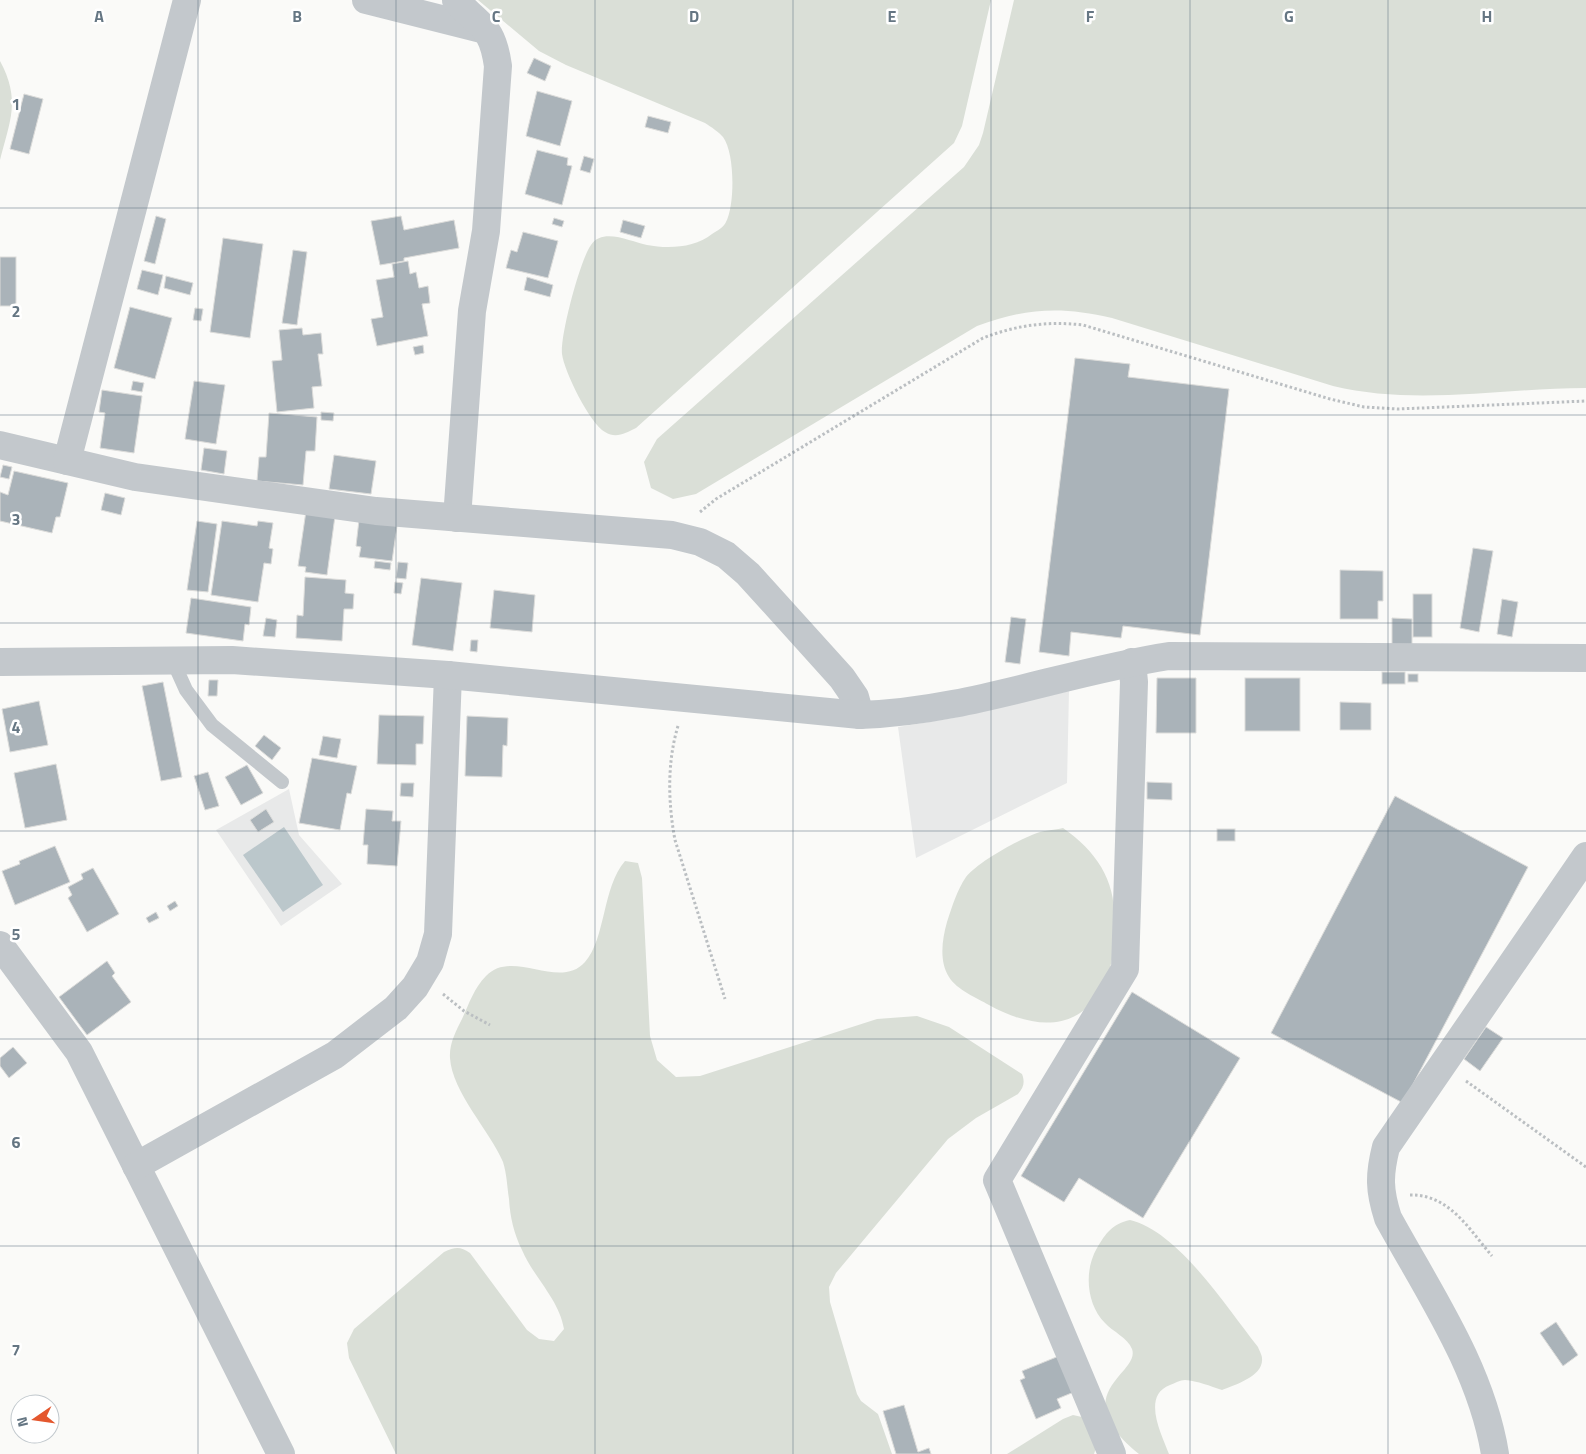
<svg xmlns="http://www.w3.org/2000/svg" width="1586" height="1454" font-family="'Titillium Web',sans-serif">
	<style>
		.built { fill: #e8e9e9 }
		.green { fill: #dadfd7 }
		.water { fill: #bbc7cb }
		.building { fill: #aab3b9; stroke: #dcdcda }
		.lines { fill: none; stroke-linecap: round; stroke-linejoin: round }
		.path { stroke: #bbbfc2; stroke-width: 3; stroke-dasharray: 2.5 2.5; stroke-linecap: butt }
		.service { stroke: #c3c8cc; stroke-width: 14 }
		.minor { stroke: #c3c8cc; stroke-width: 28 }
		.tertiary { stroke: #c3c8cc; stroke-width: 28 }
		.grid { fill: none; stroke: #657683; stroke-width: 1; stroke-opacity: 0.55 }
		.grid-label { font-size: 16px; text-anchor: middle; font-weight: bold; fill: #657683; stroke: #fff; stroke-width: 5; stroke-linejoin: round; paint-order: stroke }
	</style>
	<rect width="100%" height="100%" fill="#fafaf8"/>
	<g class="built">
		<path d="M1069 691 1067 783 916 858 898 727 953 718Z"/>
		<path d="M289 789 299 835 342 884 281 926 216 830Z"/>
	</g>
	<g class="green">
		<path d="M478 0H991L962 126 954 143 636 428C626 433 616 439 605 432 590 424 564 371 562 354 560 336 580 260 591 245 603 227 631 242 647 245 668 249 695 248 712 234 717 231 724 227 726 222 735 205 735 153 723 137 719 132 711 127 705 123L566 65 539 51Z"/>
		<path d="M1014 0H1586V388C1502 388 1416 406 1333 386L1112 318C1061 306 1026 308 977 326L696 494 673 499 651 488 644 462 657 439 964 167 979 145 983 133Z"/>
		<path d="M0 61C21 100 10 121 0 160Z"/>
		<path d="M1063 828C1100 854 1118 885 1114 930 1113 941 1114 954 1111 964 1093 1030 1043 1035 989 1005 977 998 957 990 949 977 939 961 942 940 947 922 952 907 957 890 966 877 979 861 1018 840 1037 833 1045 830 1055 830 1063 828Z"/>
		<path d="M625 861 638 863 642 878 650 1036 657 1060 676 1077 700 1076 877 1019 917 1016 949 1027 1022 1074C1025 1082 1024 1087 1018 1094L976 1118 948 1139 836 1273 829 1287 830 1302 857 1394 861 1401 878 1414 892 1454H396L349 1358 347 1343 354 1329 444 1252C455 1247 460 1246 470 1253L527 1330 539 1339 554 1341 564 1329C559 1299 534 1278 522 1250 514 1234 510 1217 509 1199 507 1186 507 1175 503 1162 490 1131 452 1092 450 1058 449 1044 456 1031 462 1019 469 1004 474 988 486 976 513 948 559 991 585 962 606 938 602 888 625 861Z"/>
		<path d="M1130 1220C1178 1231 1227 1308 1258 1347 1259 1350 1262 1355 1262 1358 1264 1376 1235 1385 1222 1390 1210 1386 1198 1381 1185 1380 1180 1380 1175 1383 1170 1385 1141 1396 1162 1435 1169 1454H1139C1063 1392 1141 1374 1132 1349 1128 1338 1112 1331 1105 1323 1086 1304 1084 1270 1097 1248 1106 1233 1112 1224 1130 1220Z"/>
		<path d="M1073 1415 1082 1417 1096 1448 1094 1454H1007L1063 1419Z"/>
	</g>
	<path class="water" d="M284 827 323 885 283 912 243 855Z"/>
	<g class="building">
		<path d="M534 58 551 66 545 81 527 73Z"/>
		<path d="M537 91 572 101 560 146 526 136Z"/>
		<path d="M24 94 43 99 29 154 10 149Z"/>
		<path d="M648 116 671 122 668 133 645 127Z"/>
		<path d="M537 150 568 158 567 165 572 166 562 205 525 194Z"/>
		<path d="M584 156 594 159 590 173 580 170Z"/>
		<path d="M156 216 166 219 155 264 144 261Z"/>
		<path d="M401 216 404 230 454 220 459 248 404 258V261L380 265 371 221Z"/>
		<path d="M554 218 564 221 562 227 552 224Z"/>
		<path d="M623 220 645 226 641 238 620 232Z"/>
		<path d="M523 232 558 241 548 278 506 268 511 250 517 252Z"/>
		<path d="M223 238 263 244 250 338 210 332Z"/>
		<path d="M293 250 307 252 297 325 282 323Z"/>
		<rect x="0" y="257" width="16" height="49"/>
		<path d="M408 261 410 274 416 272 419 288 428 286 430 303 422 304 428 336 377 346 371 319 383 317 376 280 394 277 392 264Z"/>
		<path d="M142 270 163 275 158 295 137 289Z"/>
		<path d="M166 276 193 283 190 295 164 288Z"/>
		<path d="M527 277 553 285 550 297 524 290Z"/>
		<path d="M130 307 172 318 155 379 114 368Z"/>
		<path d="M195 308 203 309 201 321 193 320Z"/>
		<path d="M302 328 303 335 321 333 323 354H318L322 386 312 387 314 408 277 412 272 361 282 360 279 330Z"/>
		<path d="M423 345 424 353 415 355 413 347Z"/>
		<path d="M1075 358 1130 364 1128 377 1229 389 1200 635 1123 626 1121 638 1071 632 1069 656 1039 652Z"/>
		<path d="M133 381 144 383 142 392 131 390Z"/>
		<path d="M194 381 225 385 216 444 185 439Z"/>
		<path d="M102 390 142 396 134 453 100 448 105 413 99 412Z"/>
		<path d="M321 412 334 413 333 421 321 420Z"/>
		<path d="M269 413 317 417 315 451H306L303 485 257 481 259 457H266Z"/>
		<path d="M204 448 227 451 224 474 201 470Z"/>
		<path d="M334 455 376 461 371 494 329 489Z"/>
		<path d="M3 465 12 467 9 479 0 477Z"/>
		<path d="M14 471 68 483 60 517H56L52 533 0 521V492L8 495Z"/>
		<path d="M105 493 125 498 121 515 101 510Z"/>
		<path d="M306 511 335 516 327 575 305 572 306 567 298 566Z"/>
		<path d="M359 520 397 526 392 561 359 557 361 547 356 546Z"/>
		<path d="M197 521 217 524 208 592 187 590Z"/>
		<path d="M222 521 257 526 258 521 273 523 269 548 273 549 271 564 264 563 258 602 211 595Z"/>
		<path d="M1473 548 1493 551 1479 632 1460 628Z"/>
		<path d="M375 561 391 563 390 570 374 568Z"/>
		<path d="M398 562 408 563 406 579 396 578Z"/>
		<path d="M1340 570 1383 571V601H1378V619H1340Z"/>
		<path d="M305 577 346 580 345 593 354 594 353 609H344L342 641 296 638 297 615 303 616Z"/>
		<path d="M421 578 462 583 453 651 412 645Z"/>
		<path d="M395 582 403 583 401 594 394 593Z"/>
		<path d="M494 590 535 595 532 632 490 628Z"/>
		<rect x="1413" y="594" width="19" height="43"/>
		<path d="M191 598 251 607 249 625 245 624 243 641 186 633Z"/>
		<path d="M1502 599 1518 602 1512 637 1497 634Z"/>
		<path d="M1011 617 1026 619 1020 664 1005 662Z"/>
		<path d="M266 618 277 620 275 637 263 636Z"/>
		<path d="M1392 618 1412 619V645H1392Z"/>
		<path d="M471 640H478L477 652 470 651Z"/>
		<rect x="1382" y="672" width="23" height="12"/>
		<rect x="1408" y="674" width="10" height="8"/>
		<path d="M1157 678H1196V733H1156Z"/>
		<rect x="1245" y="678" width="55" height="53"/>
		<path d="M209 680H218L217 696H208Z"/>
		<path d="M163 682 182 777 161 781 142 686Z"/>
		<path d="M39 701 48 745 10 752 2 709Z"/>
		<path d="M1340 702 1371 703V730H1340Z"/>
		<path d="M379 715 424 716 423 744H416V765L377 764Z"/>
		<path d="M467 716 508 718 507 746 503 745 502 777 465 776Z"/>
		<path d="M264 735 281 748 272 760 255 746Z"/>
		<path d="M323 736 341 739 337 758 319 755Z"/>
		<path d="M312 758 357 766 351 794 347 793 340 830 299 823Z"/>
		<path d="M56 764 67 820 25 828 14 773Z"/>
		<path d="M247 765 263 793 241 805 225 777Z"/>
		<path d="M208 772 219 806 205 810 194 776Z"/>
		<path d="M1147 782 1172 783V800L1147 799Z"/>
		<path d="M401 783H414L413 797 400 796Z"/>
		<path d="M1395 796 1528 867 1403 1103 1271 1033Z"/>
		<path d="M266 809 274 822 258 832 250 820Z"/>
		<path d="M366 809 393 811 392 821H401L397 866 367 864 368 845H363Z"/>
		<rect x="1217" y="829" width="18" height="12"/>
		<path d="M55 846 70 882 15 905 2 871 20 864 19 861Z"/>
		<path d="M93 868 119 914 87 932 68 898 72 895 68 887 83 879 81 874Z"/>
		<path d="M175 901 178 906 170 911 167 906Z"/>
		<path d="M156 912 159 918 149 923 146 918Z"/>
		<path d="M107 961 115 973 112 976 131 1002 87 1035 59 997Z"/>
		<path d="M1132 992 1240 1058 1143 1218 1079 1178 1064 1202 1021 1176Z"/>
		<path d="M1486 1027 1503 1038 1480 1071 1464 1059Z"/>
		<path d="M13 1047 27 1063 9 1078 0 1066V1058Z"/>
		<path d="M1556 1322 1578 1355 1563 1366 1540 1333Z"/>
		<path d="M1059 1356 1074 1392 1057 1399 1061 1408 1036 1419 1020 1380 1025 1378 1022 1371Z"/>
		<path d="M904 1405 918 1452 929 1448 931 1454H896L883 1411Z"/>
	</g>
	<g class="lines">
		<g class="path">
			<path d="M700 512 716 499 983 338C1017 325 1047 321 1083 325L1330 399 1364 407 1398 409 1586 401"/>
			<path d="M678 726C667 762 668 803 675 840L725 999"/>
			<path d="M443 994 464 1011 490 1025"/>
			<path d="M1466 1081 1586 1167"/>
			<path d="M1410 1195C1449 1194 1469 1229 1492 1256"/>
		</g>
		<path class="service" d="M172 659 186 690 212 725 282 782"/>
		<g class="minor">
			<path d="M366 0 485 30"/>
			<path d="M456 0C480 28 492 24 498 66L486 231 472 311 457 518"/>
			<path d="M0 445 135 477 376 511 672 535 700 542 726 555 748 574 842 678 855 697 860 715"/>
			<path d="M67 461 187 0"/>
			<path d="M0 945 79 1052 281 1454"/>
			<path d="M136 1166 335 1055 396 1008 415 987 430 962 438 934 448 675"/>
			<path d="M1112 1454 997 1180 1125 969 1134 682 1132 662"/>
			<path d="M1495 1454C1481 1368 1429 1293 1388 1218 1379 1190 1379 1175 1386 1147L1586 856"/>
		</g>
		<path class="tertiary" d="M0 662 232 660 448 675 860 715C965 712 1065 672 1169 656L1586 658"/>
	</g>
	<path class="grid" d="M198 0V1454M396 0V1454M595 0V1454M793 0V1454M991 0V1454M1190 0V1454M1388 0V1454M0 208H1586M0 415H1586M0 623H1586M0 831H1586M0 1039H1586M0 1246H1586"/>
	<g class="grid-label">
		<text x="99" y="22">A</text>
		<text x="297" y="22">B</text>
		<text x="496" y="22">C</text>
		<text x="694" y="22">D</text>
		<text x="892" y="22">E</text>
		<text x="1090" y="22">F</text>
		<text x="1289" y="22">G</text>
		<text x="1487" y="22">H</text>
		<text x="16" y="110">1</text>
		<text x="16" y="317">2</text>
		<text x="16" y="525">3</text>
		<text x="16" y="733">4</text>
		<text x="16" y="940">5</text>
		<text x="16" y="1148">6</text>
		<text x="16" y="1356">7</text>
	</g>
	<g transform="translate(35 1419) rotate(257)"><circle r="24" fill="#ffffff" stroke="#c1c8cd"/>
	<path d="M0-4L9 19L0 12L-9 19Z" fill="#e4572e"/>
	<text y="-8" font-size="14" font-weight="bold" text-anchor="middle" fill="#657683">N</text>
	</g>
</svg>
